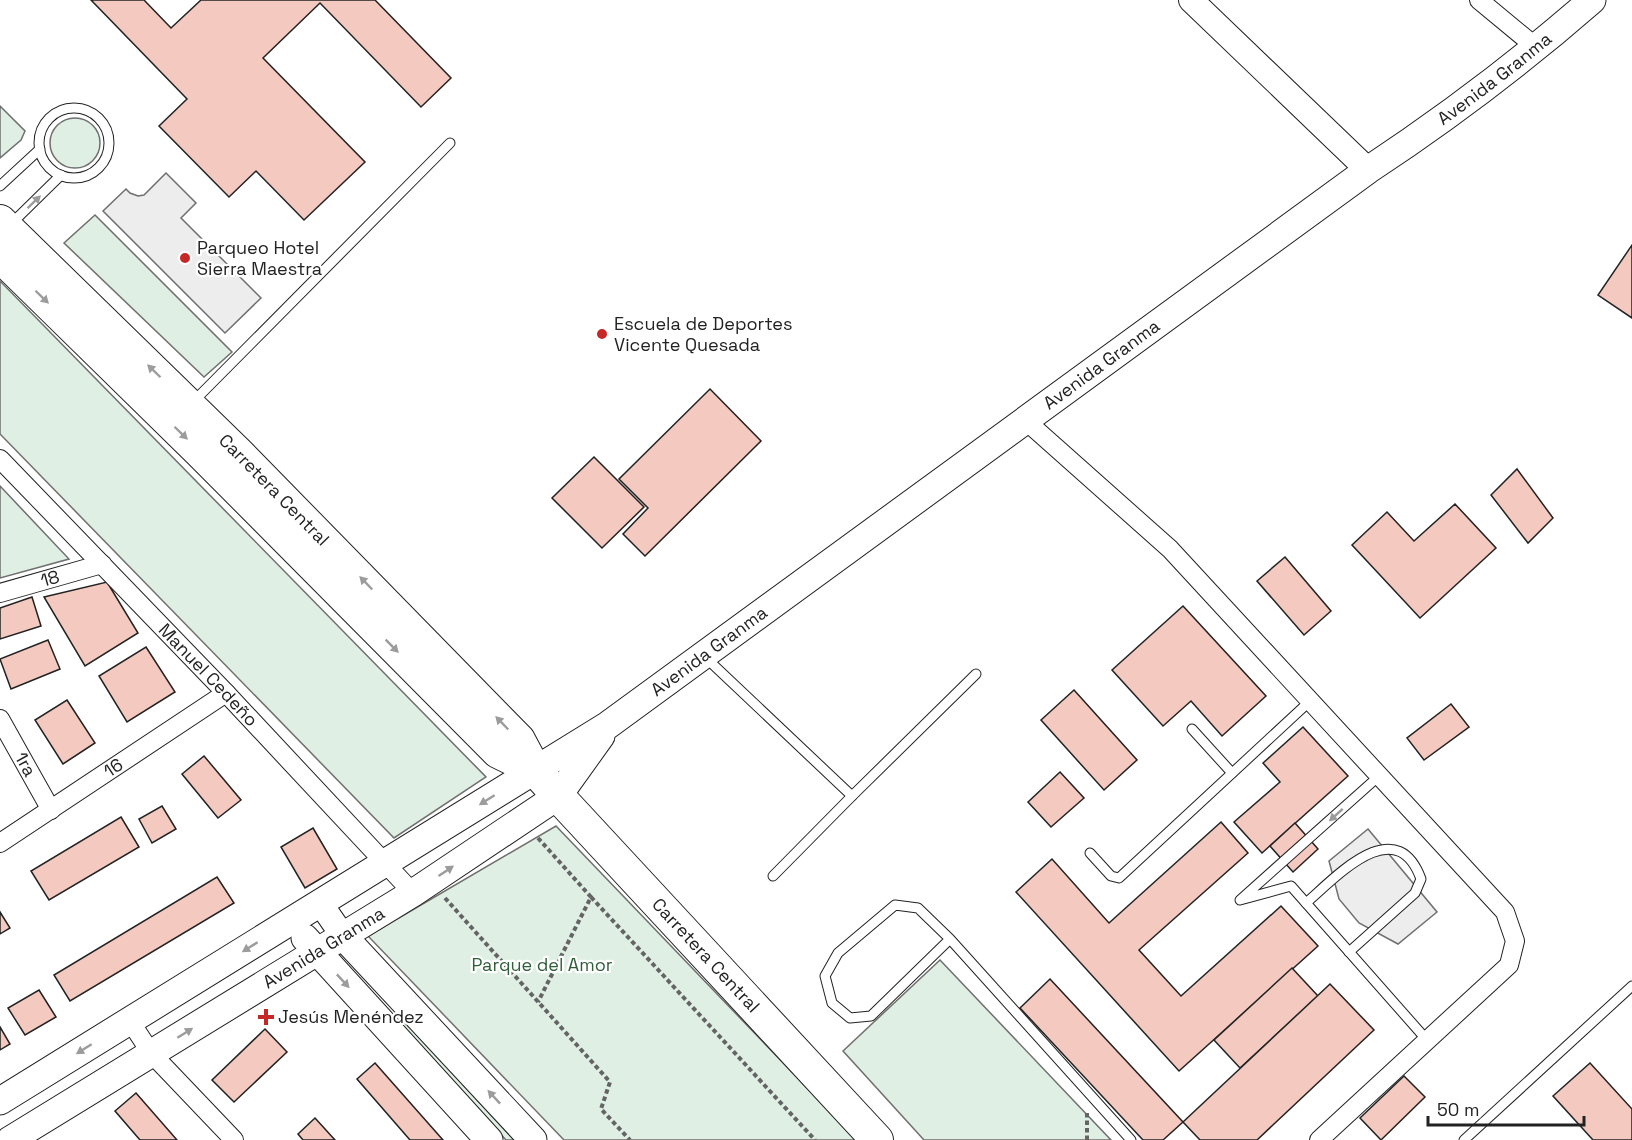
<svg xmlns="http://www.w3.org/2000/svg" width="1632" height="1140" font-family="'Space Grotesk',sans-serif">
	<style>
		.green { fill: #e0efe3; stroke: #6f6f6f; stroke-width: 1.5 }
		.parking { fill: #ededed; stroke: #6f6f6f; stroke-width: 1.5 }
		.building { fill: #f3c9c0; stroke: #222; stroke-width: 1.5 }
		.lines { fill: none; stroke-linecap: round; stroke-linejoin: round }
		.service-casing { stroke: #222; stroke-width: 11 }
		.minor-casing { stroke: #222; stroke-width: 20 }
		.tertiary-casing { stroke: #222; stroke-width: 26 }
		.secondary-casing { stroke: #222; stroke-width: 29 }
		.trunk-casing { stroke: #222; stroke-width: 34 }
		.path { stroke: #646464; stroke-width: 4; stroke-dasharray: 4.5 3; stroke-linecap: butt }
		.service { stroke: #fff; stroke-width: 9 }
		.minor { stroke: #fff; stroke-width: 18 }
		.tertiary { stroke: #fff; stroke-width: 24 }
		.secondary { stroke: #fff; stroke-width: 27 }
		.trunk { stroke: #fff; stroke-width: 32 }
		.oneway { fill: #9c9c9c }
		.poi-dot { fill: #c62828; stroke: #fff; stroke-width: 2 }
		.labels { text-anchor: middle; stroke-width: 4.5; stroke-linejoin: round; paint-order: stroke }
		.street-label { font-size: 18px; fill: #222; stroke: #fff }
		.poi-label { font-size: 18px; fill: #222; stroke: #fff; text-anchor: start }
		.park-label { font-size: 18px; fill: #2f5e38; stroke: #fff }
	</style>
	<rect width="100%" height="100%" fill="#fff"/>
	<g class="green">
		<path d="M0 106 25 131 21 140 0 158Z"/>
		<circle cx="75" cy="143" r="25"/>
		<path d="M95 215 232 352 204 377 64 243Z"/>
		<path d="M0 281 486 777 394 838 0 434Z"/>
		<path d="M0 486 69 559 0 578Z"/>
		<path d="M556 826 857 1140H564L368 936Z"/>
		<path d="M940 960 1111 1140H924L843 1051Z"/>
		<path d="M405 1022 514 1140H506L401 1027Z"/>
	</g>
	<g class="parking">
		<path d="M166 173 196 203 181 218 261 298 225 333 103 211 126 189 130 193 138 196 144 195Z"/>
		<path d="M1368 829 1437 912 1398 944 1359 923 1339 899 1329 861Z"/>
	</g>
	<g class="building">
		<path d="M91 0H144L171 28 201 0H375L451 78 421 107 320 3 263 58 365 162 304 220 256 171 229 197 159 126 187 99Z"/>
		<path d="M1632 245V318L1598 295Z"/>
		<path d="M710 389 761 441 645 556 623 534 648 508 619 479Z"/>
		<path d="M594 457 644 507 602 548 552 498Z"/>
		<path d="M1517 469 1553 518 1528 543 1491 495Z"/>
		<path d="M1455 504 1496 548 1420 618 1352 545 1387 512 1414 541Z"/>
		<path d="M1285 557 1331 611 1304 635 1257 581Z"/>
		<path d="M107 582 138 633 85 666 44 597Z"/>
		<path d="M32 597 41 626 0 639V608Z"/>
		<path d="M1183 606 1266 696 1222 736 1191 701 1163 726 1112 670Z"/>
		<path d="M48 640 60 669 11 689 0 659Z"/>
		<path d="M146 647 175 692 127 722 99 676Z"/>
		<path d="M1074 690 1137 760 1104 790 1041 720Z"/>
		<path d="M67 700 95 743 63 764 35 720Z"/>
		<path d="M1451 704 1469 727 1424 760 1407 738Z"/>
		<path d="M1303 727 1348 776 1262 853 1234 822 1280 782 1263 763Z"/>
		<path d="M204 756 241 800 218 818 182 774Z"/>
		<path d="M1060 772 1084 798 1051 827 1028 802Z"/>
		<path d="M162 806 176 829 152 843 139 819Z"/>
		<path d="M121 817 139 847 49 900 31 871Z"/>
		<path d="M1221 822 1248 853 1139 950 1181 996 1281 906 1318 946 1179 1071 1016 892 1052 859 1109 923Z"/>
		<path d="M1295 823 1318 849 1293 872 1270 846Z"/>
		<path d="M313 828 337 869 305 888 281 847Z"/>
		<path d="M217 877 234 903 70 1001 54 975Z"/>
		<path d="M0 912 10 928 0 934Z"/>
		<path d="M1292 968 1318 996 1240 1068 1214 1040Z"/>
		<path d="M1050 979 1183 1122 1163 1140H1143L1020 1008Z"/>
		<path d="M1330 984 1374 1030 1257 1140H1200L1183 1122Z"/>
		<path d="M39 990 56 1017 25 1035 8 1008Z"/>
		<path d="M0 1027 10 1044 0 1050Z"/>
		<path d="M265 1029 287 1052 234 1102 212 1080Z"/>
		<path d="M375 1063 443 1140H410L357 1079Z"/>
		<path d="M1590 1063 1632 1109V1140H1593L1553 1096Z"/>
		<path d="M1404 1076 1425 1097 1381 1140 1360 1118Z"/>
		<path d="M136 1093 177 1140H140L115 1111Z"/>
		<path d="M315 1118 335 1140H303L298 1134Z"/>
	</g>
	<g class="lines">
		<g class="service-casing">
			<g id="service">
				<circle cx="74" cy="143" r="35"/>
				<path d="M0 186 40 149"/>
				<path d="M11 224 61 175"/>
				<path d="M193 402 450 143"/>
				<path d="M705 657 852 796"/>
				<path d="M1192 729 1232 773"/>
				<path d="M1379 776 1240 900 1291 886 1426 1039"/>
				<path d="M1090 853 1111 876 1119 878 1310 701"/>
				<path d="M773 876 852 796 976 674"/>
				<path d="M1306 903C1336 877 1396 811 1421 879L1415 893 1349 952"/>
				<path d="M950 939 871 1016 850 1018 832 1003 825 976 838 953 895 905 918 908 950 939 1131 1140"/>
				<path d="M1464 1140 1632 986"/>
			</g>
		</g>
		<g class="minor-casing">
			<g id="minor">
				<path d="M1479 0 1537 48"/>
				<path d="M1025 420 1170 549 1505 912 1515 941 1509 965 1319 1140"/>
				<path id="s1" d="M0 459 226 693 413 893"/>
				<path id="s2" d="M0 593 102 564"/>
				<path id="s3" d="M0 719 51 810"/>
				<path id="s4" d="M0 843 226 693"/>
				<path d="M130 1021 151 1053 234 1140"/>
			</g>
		</g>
		<g class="tertiary-casing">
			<g id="tertiary">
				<path d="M1191 0 1368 170"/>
				<path d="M320 903 343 936"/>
			</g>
		</g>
		<g class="secondary-casing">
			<g id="secondary">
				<path d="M343 936 533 1140"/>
				<path d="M305 938 489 1140"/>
				<path id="s5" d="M0 1101 608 725 1368 170C1447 118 1521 62 1592 0"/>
				<path id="s6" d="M10 1140 413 893 558 796 601 736"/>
			</g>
		</g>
		<g class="trunk-casing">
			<g id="trunk">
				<path id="s7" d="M0 221 239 454 519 740 535 770 558 796 877 1140"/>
				<path d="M0 256 200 452 498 752 535 770"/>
			</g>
		</g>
		<g class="path">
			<path d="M538 838 591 897 538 1002"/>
			<path d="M591 897 815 1140"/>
			<path d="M445 898 610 1082 601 1109 630 1140"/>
			<path d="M1087 1140V1113"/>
		</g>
		<use href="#service" class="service"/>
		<use href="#minor" class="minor"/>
		<use href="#tertiary" class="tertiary"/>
		<use href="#secondary" class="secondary"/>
		<use href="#trunk" class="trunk"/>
	</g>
	<defs><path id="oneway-solid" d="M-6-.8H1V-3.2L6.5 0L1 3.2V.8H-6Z" transform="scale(1.5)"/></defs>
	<g class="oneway">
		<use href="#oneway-solid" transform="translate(34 202) rotate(-44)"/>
		<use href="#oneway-solid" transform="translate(42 297) rotate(44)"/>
		<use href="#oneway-solid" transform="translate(154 371) rotate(-136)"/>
		<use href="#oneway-solid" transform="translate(181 433) rotate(44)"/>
		<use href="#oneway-solid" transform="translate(366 583) rotate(-134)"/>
		<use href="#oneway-solid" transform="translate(392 646) rotate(45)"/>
		<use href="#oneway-solid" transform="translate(502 723) rotate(-134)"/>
		<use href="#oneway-solid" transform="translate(487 800) rotate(148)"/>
		<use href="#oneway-solid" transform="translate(1336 815) rotate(138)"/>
		<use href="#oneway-solid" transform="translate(446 871) rotate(-34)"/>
		<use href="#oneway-solid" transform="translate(250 947) rotate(148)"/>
		<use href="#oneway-solid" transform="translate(343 981) rotate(47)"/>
		<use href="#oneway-solid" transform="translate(185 1033) rotate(-32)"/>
		<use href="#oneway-solid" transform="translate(84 1049) rotate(148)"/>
		<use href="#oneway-solid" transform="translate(494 1097) rotate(-133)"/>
	</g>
	<g class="poi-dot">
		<circle cx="185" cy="258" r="6"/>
		<circle cx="602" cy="334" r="6"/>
		<path d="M263 1008h6v6h6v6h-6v6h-6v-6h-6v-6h6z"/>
	</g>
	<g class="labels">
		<g class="street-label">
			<text dy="6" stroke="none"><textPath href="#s5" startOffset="1812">Avenida Granma</textPath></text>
			<text dy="6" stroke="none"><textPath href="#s5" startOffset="1326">Avenida Granma</textPath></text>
			<text dy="6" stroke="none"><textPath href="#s7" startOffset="384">Carretera Central</textPath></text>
			<text dy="6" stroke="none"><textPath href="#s2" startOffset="52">18</textPath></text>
			<text dy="6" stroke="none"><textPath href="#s5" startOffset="840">Avenida Granma</textPath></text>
			<text dy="6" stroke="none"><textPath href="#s1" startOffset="300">Manuel Cedeño</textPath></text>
			<text dy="6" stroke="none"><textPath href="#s3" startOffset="52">1ra</textPath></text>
			<text dy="6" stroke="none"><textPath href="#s4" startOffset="136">16</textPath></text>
			<text dy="6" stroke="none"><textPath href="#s6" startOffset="368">Avenida Granma</textPath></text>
			<text dy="6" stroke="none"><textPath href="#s7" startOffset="1020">Carretera Central</textPath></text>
		</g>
		<g class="poi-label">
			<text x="197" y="254">Parqueo Hotel<tspan x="197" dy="21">Sierra Maestra</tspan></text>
			<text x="614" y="330">Escuela de Deportes<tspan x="614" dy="21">Vicente Quesada</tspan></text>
			<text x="278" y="1023">Jesús Menéndez</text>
		</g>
		<g class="park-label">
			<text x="542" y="971">Parque del Amor</text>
		</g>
	</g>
	<path d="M1428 1116v9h156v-9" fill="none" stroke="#222222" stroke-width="3"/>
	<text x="1437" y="1116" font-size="18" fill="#222222" stroke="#ffffff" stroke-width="4.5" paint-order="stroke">50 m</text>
</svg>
